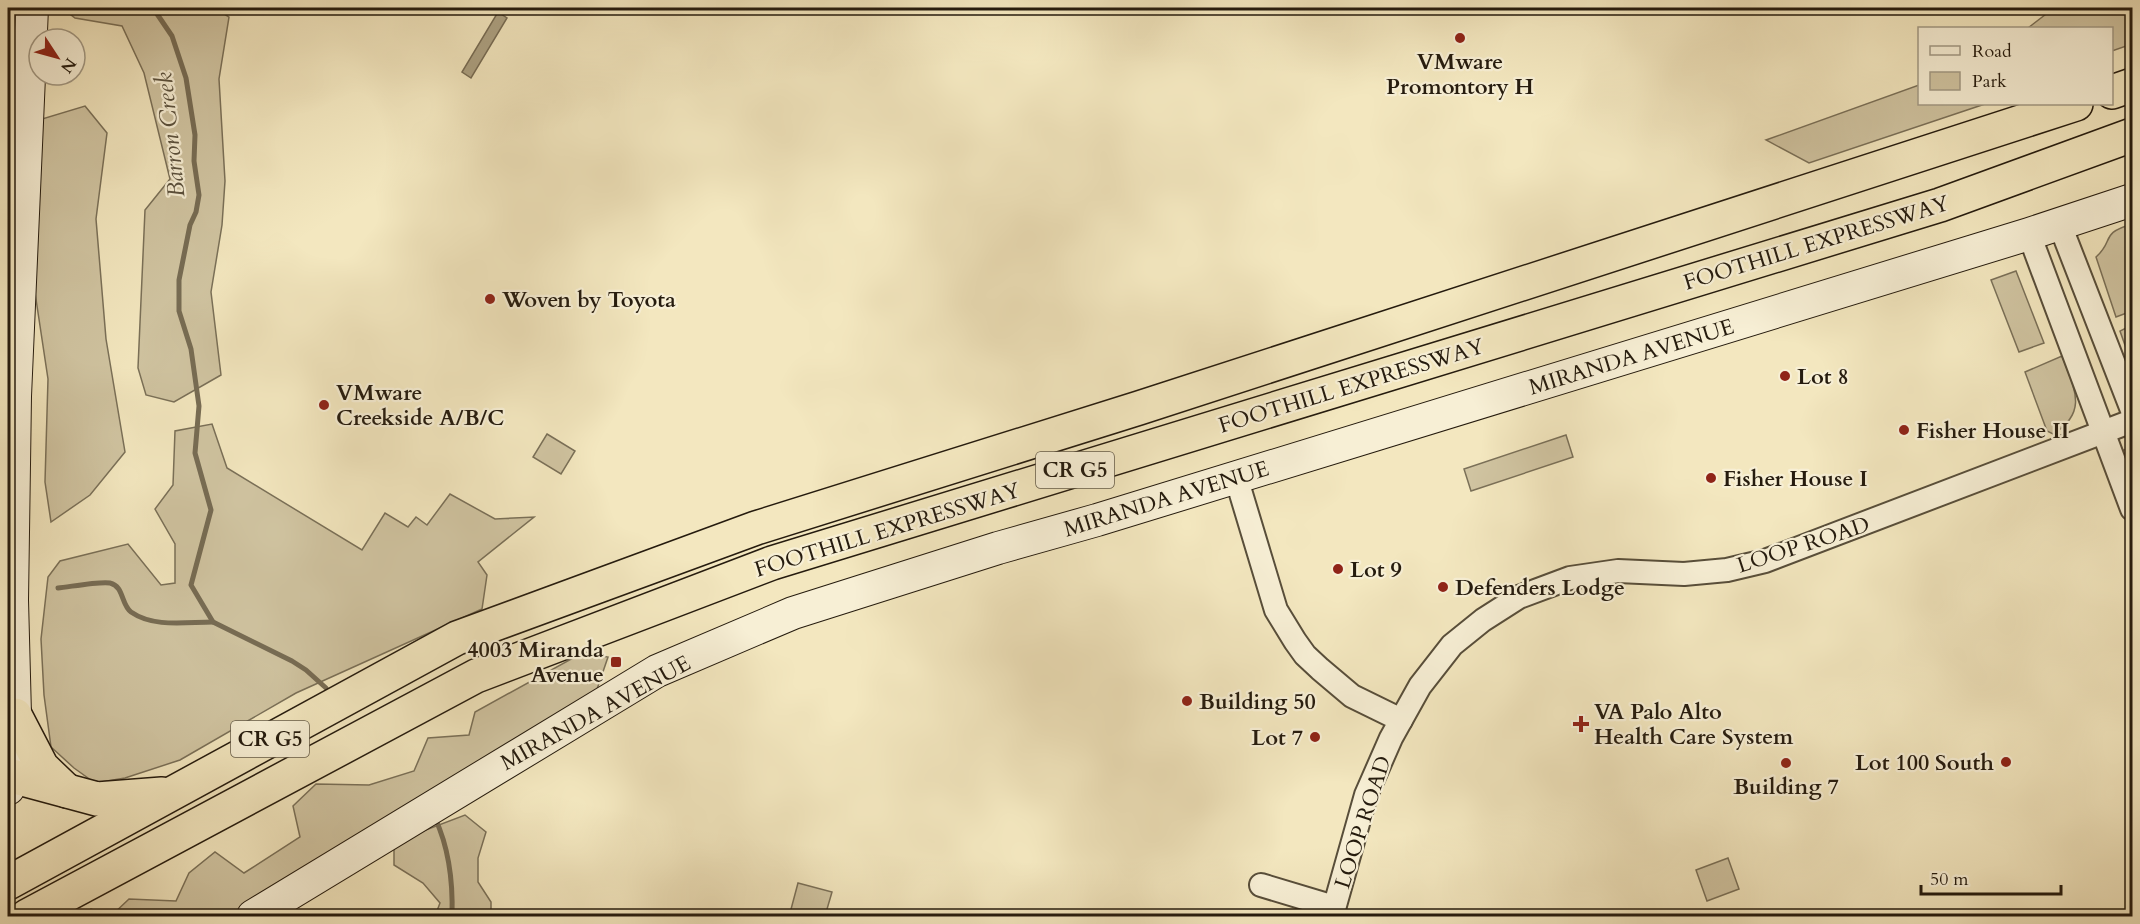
<svg xmlns="http://www.w3.org/2000/svg" width="2140" height="924" font-family="Cardo,serif">
	<style>
		.green { fill: #d0c4a1; stroke: #7a7058; stroke-width: 1.5 }
		.water { fill: #ada283; stroke: #776c54; stroke-width: 1.5 }
		.lines { fill: none; stroke-linecap: round; stroke-linejoin: round }
		.stream { stroke: #776c54; stroke-width: 5 }
		.street-casing { stroke: #584e3a; stroke-width: 26 }
		.secondary-casing { stroke: #251b0e; stroke-width: 34 }
		.highway-casing { stroke: #251b0e; stroke-width: 36 }
		.street { stroke: #f7efd5; stroke-width: 22 }
		.secondary { stroke: #f7efd5; stroke-width: 32 }
		.highway { stroke: #f3e7bf; stroke-width: 33 }
		.poi-dot { fill: #8f2418; stroke: #f7efd5; stroke-width: 2 }
		.labels { text-anchor: middle; stroke-width: 4.5; stroke-linejoin: round; paint-order: stroke }
		.shield { fill: #f7efd5; stroke: #645b4a; stroke-width: 1.5 }
		.shield-label { font-size: 21px; font-weight: bold; fill: #251b0e }
		.poi-label { font-size: 22px; font-weight: bold; fill: #251b0e; stroke: #f7efd5; text-anchor: start }
		.street-label { font-size: 22px; fill: #251b0e; stroke: #f7efd5 }
		.water-label { font-size: 24px; font-style: italic; fill: #5b513d; stroke: #f7efd5 }
	</style>
	<rect width="100%" height="100%" fill="#f3e7bf"/>
	<filter id="stains"><feTurbulence type="fractalNoise" baseFrequency=".00333" numOctaves="4"/><feColorMatrix values="0 0 0 0 .2 0 0 0 0 .09 0 0 0 0 .02 0 0 0 .5 -.17"/></filter>
	<radialGradient id="worn" r=".72"><stop offset=".6" stop-color="#630" stop-opacity="0"/><stop offset="1" stop-color="#630" stop-opacity=".3"/></radialGradient>
	<g class="green">
		<path d="M62 8H215L229 17 219 79 225 181 222 225 211 292 221 375 174 402 146 395 138 368 145 210 170 179 144 73 122 26 75 18Z"/>
		<path d="M2054 8H2132V44L2112 51V28H2028Z"/>
		<path d="M1919 85 1920 104H1985L1809 163 1766 140Z"/>
		<path d="M85 106 107 133 96 219 106 339 125 452 90 495 51 522 45 482 48 379 31 266 32 122Z"/>
		<path d="M2132 224V311L2116 317 2096 257C2115 240 2099 234 2132 224Z"/>
		<path d="M2016 271 2044 343 2019 352 1991 280Z"/>
		<path d="M2132 325V365L2120 331Z"/>
		<path d="M2062 356C2074 388 2089 412 2053 434L2047 431 2025 372Z"/>
		<path d="M212 424 227 468 362 550 385 513 408 527 416 517 427 525 450 494 495 519 534 517 478 562 487 575 482 609 296 693 180 760 125 778 95 783 74 768 51 747 44 695 41 639 48 577 60 561 128 544 161 585 175 583V544L155 509 173 485 175 431Z"/>
		<path d="M547 434 575 451 561 474 533 457Z"/>
		<path d="M1566 435 1573 457 1471 491 1464 469Z"/>
		<path d="M2132 447V480L2121 451Z"/>
		<path d="M582 653 608 657 595 695 236 916H80L91 909 111 916 129 899 176 901 189 873 215 852 244 873 300 837 293 806 316 784 369 785 414 771 428 738 469 735 475 712Z"/>
		<path d="M465 815 486 832 478 858V882L491 902V916H435L440 903 423 883 394 865V842Z"/>
		<path d="M1728 858 1739 889 1707 901 1696 870Z"/>
		<path d="M798 883 832 892 825 916H802L790 913Z"/>
	</g>
	<path class="water" d="M498 12 507 18 471 78 462 72Z"/>
	<g class="lines">
		<g class="stream">
			<path d="M153 8 172 36 186 78 195 135 194 161 199 195 196 212 190 225 179 280V311L191 349 199 406 195 453 211 510 191 585 213 622 292 661 306 670 326 688"/>
			<path d="M58 588C69 587 100 581 110 583 124 586 121 605 131 612 154 628 186 622 213 622"/>
			<path d="M435 818C449 848 453 884 452 916"/>
		</g>
		<g class="street-casing">
			<g id="street">
				<path d="M2060 225 2132 410"/>
				<path d="M2029 234 2132 509"/>
				<path d="M1236 477 1276 610 1295 641 1305 655 1320 669 1352 696 1401 720"/>
				<path d="M1261 885 1334 907"/>
				<path d="M1332 916 1366 795 1391 738 1420 686 1452 645 1483 620 1519 597 1570 578 1618 571 1684 574 1727 570 1765 561 2132 421"/>
			</g>
		</g>
		<g class="secondary-casing">
			<g id="secondary">
				<path d="M8 789 15 715 12 600 15 396 32 8"/>
				<path d="M253 916 657 671 793 613 998 548 1097 520 2029 234 2132 200"/>
			</g>
		</g>
		<g class="highway-casing">
			<g id="highway">
				<path d="M2112 92 2132 85"/>
				<path d="M15 715 42 767 67 791"/>
				<path d="M8 775 97 799 162 794"/>
				<path d="M8 883 457 638 756 528 1139 408 2076 104"/>
				<path d="M27 916 476 676 772 563 1940 205 2132 135"/>
			</g>
		</g>
		<use href="#street" class="street"/>
		<use href="#secondary" class="secondary"/>
		<use href="#highway" class="highway"/>
	</g>
	<g class="poi-dot">
		<circle cx="1460" cy="38" r="6"/>
		<circle cx="490" cy="299" r="6"/>
		<circle cx="1785" cy="376" r="6"/>
		<circle cx="324" cy="405" r="6"/>
		<circle cx="1904" cy="430" r="6"/>
		<circle cx="1711" cy="478" r="6"/>
		<circle cx="1338" cy="569" r="6"/>
		<circle cx="1443" cy="587" r="6"/>
		<rect x="610" y="656" width="12" height="12" rx="3"/>
		<circle cx="1187" cy="701" r="6"/>
		<path d="M1578 715h6v6h6v6h-6v6h-6v-6h-6v-6h6z"/>
		<circle cx="1315" cy="737" r="6"/>
		<circle cx="2006" cy="762" r="6"/>
		<circle cx="1786" cy="763" r="6"/>
	</g>
	<g class="labels">
		<g class="shield">
			<rect x="1036" y="452" width="78" height="36" rx="4.5"/>
			<rect x="231" y="721" width="78" height="36" rx="4.5"/>
		</g>
		<g class="shield-label">
			<text x="1075" y="477">CR G5</text>
			<text x="270" y="746">CR G5</text>
		</g>
		<g class="poi-label">
			<text x="1460" y="69" text-anchor="middle">VMware<tspan x="1460" dy="25">Promontory H</tspan></text>
			<text x="502" y="307">Woven by Toyota</text>
			<text x="1797" y="384">Lot 8</text>
			<text x="336" y="400">VMware<tspan x="336" dy="25">Creekside A/B/C</tspan></text>
			<text x="1916" y="438">Fisher House II</text>
			<text x="1723" y="486">Fisher House I</text>
			<text x="1350" y="577">Lot 9</text>
			<text x="1455" y="595">Defenders Lodge</text>
			<text x="604" y="657" text-anchor="end">4003 Miranda<tspan x="604" dy="25">Avenue</tspan></text>
			<text x="1199" y="709">Building 50</text>
			<text x="1594" y="719">VA Palo Alto<tspan x="1594" dy="25">Health Care System</tspan></text>
			<text x="1303" y="745" text-anchor="end">Lot 7</text>
			<text x="1994" y="770" text-anchor="end">Lot 100 South</text>
			<text x="1786" y="794" text-anchor="middle">Building 7</text>
		</g>
		<g class="street-label">
			<text transform="translate(1816 242) rotate(-17)" y="8">FOOTHILL EXPRESSWAY</text>
			<text transform="translate(1631 356) rotate(-17)" y="8">MIRANDA AVENUE</text>
			<text transform="translate(1351 385) rotate(-17)" y="8">FOOTHILL EXPRESSWAY</text>
			<text transform="translate(1166 498) rotate(-17)" y="8">MIRANDA AVENUE</text>
			<text transform="translate(887 529) rotate(-17)" y="8">FOOTHILL EXPRESSWAY</text>
			<text transform="translate(1803 544) rotate(-18)" y="8">LOOP ROAD</text>
			<text transform="translate(595 712) rotate(-29)" y="8">MIRANDA AVENUE</text>
			<text transform="translate(1362 822) rotate(-72)" y="8">LOOP ROAD</text>
		</g>
		<g class="water-label">
			<text transform="translate(170 135) rotate(-96)" y="8">Barron Creek</text>
		</g>
	</g>
	<rect width="2140" height="924" fill="none" stroke="#f3e7bf" stroke-width="30"/>
	<rect x="9" y="9" width="2122" height="906" fill="none" stroke="#251b0e" stroke-width="3"/>
	<rect x="15" y="15" width="2110" height="894" fill="none" stroke="#251b0e" stroke-width="1.5"/>
	<rect x="1918" y="27" width="195" height="78" fill="#f7efd5" stroke="#a39a85" stroke-width="1.5"/>
	<rect x="1930" y="46" width="30" height="9" fill="#f7efd5" stroke="#a39a85" stroke-width="1.5"/>
	<text x="1972" y="57" font-size="18" fill="#251b0e">Road</text>
	<rect x="1930" y="72" width="30" height="18" fill="#d0c4a1" stroke="#a39a85" stroke-width="1.5"/>
	<text x="1972" y="87" font-size="18" fill="#251b0e">Park</text>
	<g transform="translate(57 57) rotate(126)"><circle r="28" fill="#f7efd5" stroke="#a39a85" stroke-width="1.5"/>
	<path d="M0-4.5L10 22L0 15L-10 22Z" fill="#8f2418"/>
	<text y="-9" font-size="16" font-weight="bold" text-anchor="middle" fill="#251b0e">N</text>
	</g>
	<path d="M1921 885v9h140v-9" fill="none" stroke="#251b0e" stroke-width="3"/>
	<text x="1930" y="885" font-size="18" fill="#251b0e" stroke="#f7efd5" stroke-width="4.5" paint-order="stroke">50 m</text>
	<rect width="100%" height="100%" filter="url(#stains)"/>
	<rect width="100%" height="100%" fill="url(#worn)"/>
</svg>
